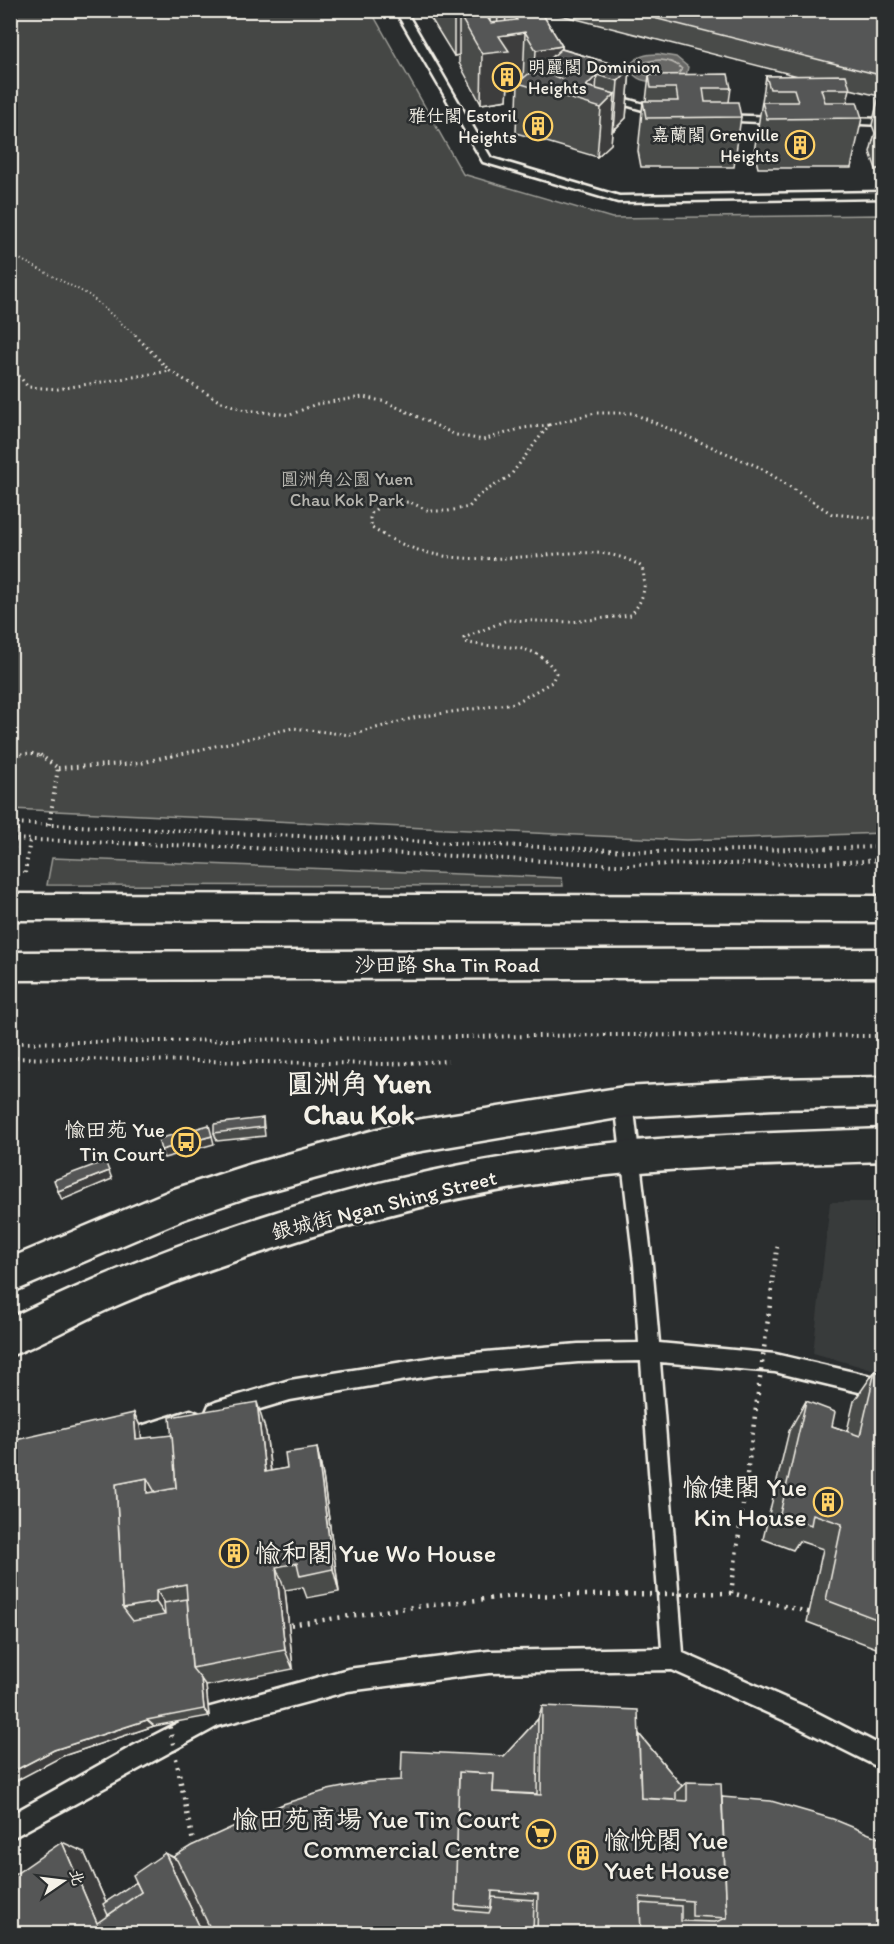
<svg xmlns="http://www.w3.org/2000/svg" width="894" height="1944" font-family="Itim,'LXGW WenKai TC',sans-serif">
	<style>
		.built { fill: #373a3a }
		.green { fill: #444645; stroke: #9c9c96; stroke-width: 1.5 }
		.water { fill: #676866; stroke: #9f9f9a; stroke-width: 1.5 }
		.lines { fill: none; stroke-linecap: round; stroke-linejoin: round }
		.shore { stroke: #bcbab4; stroke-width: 1.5 }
		.service-casing { stroke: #f4f1e8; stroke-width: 5 }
		.tertiary-casing { stroke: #f4f1e8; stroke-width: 5 }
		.motorway-casing { stroke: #f4f1e8; stroke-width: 5 }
		.path-far2 { stroke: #f4f1e8; stroke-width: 2; stroke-dasharray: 1 3; stroke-linecap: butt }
		.path-far1 { stroke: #f4f1e8; stroke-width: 3; stroke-dasharray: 1.5 4; stroke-linecap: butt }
		.path { stroke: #f4f1e8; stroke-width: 4; stroke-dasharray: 1.5 4.5; stroke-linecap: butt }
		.service { fill: #2a2d2e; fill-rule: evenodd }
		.tertiary { fill: #2a2d2e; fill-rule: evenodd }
		.motorway { fill: #2a2d2e; fill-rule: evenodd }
		.path-bridge-far1 { stroke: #f4f1e8; stroke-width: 4; stroke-dasharray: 1.5 4.5; stroke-linecap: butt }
		.path-bridge { stroke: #f4f1e8; stroke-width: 4.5; stroke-dasharray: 2 6; stroke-linecap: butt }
		.wall { fill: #494b4a; stroke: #f4f1e8; stroke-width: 1.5 }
		.shaded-wall { fill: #3c3d3c; stroke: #f4f1e8; stroke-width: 1.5 }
		.building { fill: #555756; stroke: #f4f1e8; stroke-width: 1.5 }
		.labels { text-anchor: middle; stroke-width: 5; stroke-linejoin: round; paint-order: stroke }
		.far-poi-label { font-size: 18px; fill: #f4f1e8; stroke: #2a2d2e; text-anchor: end }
		.far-park-label { font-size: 18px; fill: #b6b5af; stroke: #2a2d2e }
		.street-label { font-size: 21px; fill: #f4f1e8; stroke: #2a2d2e }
		.poi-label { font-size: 21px; fill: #f4f1e8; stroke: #2a2d2e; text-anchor: end }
		.near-poi-label { font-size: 26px; fill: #f4f1e8; stroke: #2a2d2e; text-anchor: end }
		.district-label { font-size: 27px; font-weight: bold; fill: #f4f1e8; stroke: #2a2d2e }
	</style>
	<rect width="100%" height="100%" fill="#2a2d2e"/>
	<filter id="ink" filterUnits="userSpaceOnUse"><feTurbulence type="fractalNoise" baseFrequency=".0167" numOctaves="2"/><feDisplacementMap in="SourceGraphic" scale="12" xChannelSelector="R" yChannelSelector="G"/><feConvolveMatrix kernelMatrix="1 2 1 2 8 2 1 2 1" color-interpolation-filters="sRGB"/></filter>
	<g filter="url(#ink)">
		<path class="built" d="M830 1202H883V1373L813 1353Z"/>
		<g class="green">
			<path d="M11 10 371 11 463 174 612 218 883 215V833L686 840 11 809Z"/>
			<path d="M52 858 562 878 563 886 47 885Z"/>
		</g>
		<path class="water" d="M658 54 676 57 688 67 686 76C669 79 634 91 630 65 637 56 646 54 658 54Z"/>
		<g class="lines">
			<path class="shore" d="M647 75 640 72 637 66C651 58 670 57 682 69L679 73"/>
			<g class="service-casing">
				<g id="service">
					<path d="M395 10H405L491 158 619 196 884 192V198L618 202 483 162Z"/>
					<path d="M605 93 668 111 669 113 664 116 601 98 600 96Z"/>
					<path d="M719 115 781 117 786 120 781 123 715 120V116Z"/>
					<path d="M839 118 884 119V125L835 123 834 121Z"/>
					<path d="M624 1094 630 1097 633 1102 652 1264 659 1343 775 1354 884 1379V1398L775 1372 660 1362 683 1653 808 1708 884 1747V1770L792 1724 672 1670 489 1673 348 1691 218 1726 10 1839V1815L133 1746 207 1708 348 1669 489 1651 662 1648 641 1361 578 1362 441 1374 290 1400 216 1422 209 1419 206 1412 209 1405 216 1402 290 1380 441 1356 578 1344 639 1343 634 1264 615 1102 618 1097Z"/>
					<path d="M191 1410 198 1413 201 1420 198 1427 145 1444 138 1441 135 1434 138 1427Z"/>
				</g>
			</g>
			<g class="tertiary-casing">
				<g id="tertiary">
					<path d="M884 1077V1107L774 1109 624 1117 404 1154 248 1197 182 1220 10 1293V1258L174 1189 248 1165 404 1122 624 1087 774 1079Z"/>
					<path d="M884 1129V1161C775 1165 665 1166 557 1181 461 1195 367 1218 275 1248 219 1266 163 1285 109 1309 76 1324 44 1343 10 1356V1318C181 1235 369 1174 558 1149 666 1135 775 1133 884 1129Z"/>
				</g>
			</g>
			<g class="motorway-casing">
				<g id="motorway">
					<path d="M10 894 884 896V922L10 920Z"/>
					<path d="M884 949V977L10 980V952Z"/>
				</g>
			</g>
			<path class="path-far2" d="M10 254 89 295 136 336"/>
			<g class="path-far1">
				<path d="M135 335 170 371 219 401 245 410 290 415 316 404 363 397 386 402 456 435 483 440 523 428 549 425 510 476 479 495 469 507 448 511H429L410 502 388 503 378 507 372 513 370 518 372 528C421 560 465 561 521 557 561 555 607 544 642 567 647 587 644 599 631 615L571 622 507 620 464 638 465 642C500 651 535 638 556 673L552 682 515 703 417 717 350 735 293 728 168 757"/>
				<path d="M10 369 16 372 28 387 58 389 170 371"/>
				<path d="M549 425 595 413H632L759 467 832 514 884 519"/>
				<path d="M10 755 31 753 43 757"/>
			</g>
			<g class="path">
				<path d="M40 755 58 768 49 825"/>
				<path d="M58 768 141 763 174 755"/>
				<path d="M10 823 652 852 884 847"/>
				<path d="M10 839 434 855 616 865 826 863 884 860"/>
				<path d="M10 866 18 823"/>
				<path d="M25 873 30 840"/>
				<path d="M10 1043 610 1035 884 1036"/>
				<path d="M10 1058 386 1064 448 1061"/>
			</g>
			<use href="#service" class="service"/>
			<use href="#tertiary" class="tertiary"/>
			<use href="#motorway" class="motorway"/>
			<path class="path-bridge-far1" d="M772 1284 778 1243"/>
			<g class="path-bridge">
				<path d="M773 1282 731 1593 812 1613"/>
				<path d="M283 1626 397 1609 513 1596 731 1593"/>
				<path d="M168 1719 194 1847"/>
			</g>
		</g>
		<g class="wall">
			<path d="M427 10H540L562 46V49L630 69 626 118 614 130H612L611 144 597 157 516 133 518 83 520 81 508 83 507 100 481 104 459 63V55L454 56 427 12Z"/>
			<path d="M541 10H884V169H876L870 152 875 133 872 125 879 96 850 89 847 102 862 118 851 168H758L754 152 766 76H798Z"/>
			<path d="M649 75 731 88 729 102 741 117 734 167H641L638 151 643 101H646Z"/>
			<path d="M263 1118 265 1136 217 1141 214 1133Z"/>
			<path d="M875 1371 884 1374V1651L807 1622 823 1549 799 1541 793 1550 763 1539 789 1431 806 1401 832 1426 847 1431 854 1401Z"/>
			<path d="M134 1413 140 1426 141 1438 266 1432 271 1471 287 1468 317 1448 323 1476 339 1592 307 1598 303 1587 285 1590 293 1669 206 1686 209 1716 154 1726 63 1756Z"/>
			<path d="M542 1706 639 1734 682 1786 687 1782 722 1797 884 1934H10L84 1852 106 1902 136 1882 165 1853 173 1857 401 1780 504 1756 538 1719Z"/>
		</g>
		<g class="shaded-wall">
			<path d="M454 10H490V32L459 14V55L454 56Z"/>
			<path d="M498 10H506L505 35 525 32 523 81 508 83 507 100 481 104 482 54 497 43Z"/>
			<path d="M562 46 561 64 549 60 547 92 534 88 536 50Z"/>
			<path d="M630 69 626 118 614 130 618 81Z"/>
			<path d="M597 75 595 106 586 86Z"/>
			<path d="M615 94 611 144 597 157 601 108Z"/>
			<path d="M212 1136 214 1144 164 1158 161 1150Z"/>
			<path d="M109 1171 112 1179 62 1200 58 1191Z"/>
			<path d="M257 1402 266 1432 274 1499 265 1472Z"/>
			<path d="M134 1413 140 1426 143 1451 136 1439Z"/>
			<path d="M317 1448 323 1476 339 1592 333 1569Z"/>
			<path d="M147 1478 162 1504 147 1493Z"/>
			<path d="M276 1567 285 1590 293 1669 285 1650Z"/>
			<path d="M156 1590 171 1612V1624L156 1602Z"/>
			<path d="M201 1679 206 1686 209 1716 204 1709Z"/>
			<path d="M147 1720 154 1726 63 1756 10 1784V1773L54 1750Z"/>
			<path d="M62 1842 84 1852 116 1925 155 1897 147 1881 171 1865 165 1853 181 1862 215 1934H203L172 1868 150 1883 158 1899 117 1928 97 1923Z"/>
		</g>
		<g class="building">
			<path d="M511 10H540L562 46 536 50 525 32 499 36 509 51 482 54 459 14 483 11 491 23 517 20Z"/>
			<path d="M622 10H884V76Z"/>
			<path d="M561 49 630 69 618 81 597 75 586 86 615 94 601 108 518 83 533 70 563 79 575 67 549 60Z"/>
			<path d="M728 74 731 88H703L705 102H738L741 117 646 118 643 101H678L676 88H651L649 75Z"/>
			<path d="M846 75 850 89H821L825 102H857L862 118 767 119 762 102H798L794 89H770L766 76Z"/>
			<path d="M263 1118V1127L214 1133V1124Z"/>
			<path d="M209 1125 212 1136 161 1150 158 1139Z"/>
			<path d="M105 1161 109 1171 58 1191 54 1180Z"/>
			<path d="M875 1371 884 1374V1622L826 1600 842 1524 813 1514 811 1525 780 1514 806 1401 835 1412 832 1426 860 1436Z"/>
			<path d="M257 1402 265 1472 287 1468 285 1453 317 1448 333 1569 300 1576 297 1563 276 1567 285 1650 192 1668 186 1584 156 1590V1602L123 1608 116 1484 147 1478V1493L176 1488 170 1417Z"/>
			<path d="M134 1413 136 1439 172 1435 176 1488 155 1492 147 1478 116 1484 123 1608 133 1621 165 1615 164 1603 187 1599 192 1668 201 1679 204 1709 147 1720 54 1750 10 1773V1443L20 1439Z"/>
			<path d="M542 1706 638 1710 641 1798 687 1801V1782L721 1783 727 1918 692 1916V1901L640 1897 641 1934H537L538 1894 492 1891 491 1908 455 1905 459 1772 494 1774 493 1792 541 1795Z"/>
			<path d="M538 1719 537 1794 493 1792 494 1774 459 1772 455 1910 489 1913 491 1908 492 1897 534 1900 533 1934H213L177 1860 173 1857 191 1846 283 1804 328 1790 368 1782 401 1780 402 1751 504 1756Z"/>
			<path d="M639 1734 682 1786 676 1792V1800L641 1798Z"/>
			<path d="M722 1797 771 1801 833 1819 884 1840V1934H641L640 1903 681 1906V1921L715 1922 727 1918Z"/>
			<path d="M62 1842 97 1923 141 1892 133 1875 165 1853 203 1934H10V1878Z"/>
			<path d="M136 1882 141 1892 108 1915 103 1904Z"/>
		</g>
	</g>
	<defs>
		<g id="building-ring" transform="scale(1.5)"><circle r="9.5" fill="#2a2d2e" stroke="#ffd166" stroke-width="1.5"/><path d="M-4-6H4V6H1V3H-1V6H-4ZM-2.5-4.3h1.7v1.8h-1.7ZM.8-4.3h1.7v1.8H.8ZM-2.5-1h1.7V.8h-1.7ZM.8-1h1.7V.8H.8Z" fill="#ffd166"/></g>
		<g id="bus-ring" transform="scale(1.5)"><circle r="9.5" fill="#2a2d2e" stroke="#ffd166" stroke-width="1.5"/><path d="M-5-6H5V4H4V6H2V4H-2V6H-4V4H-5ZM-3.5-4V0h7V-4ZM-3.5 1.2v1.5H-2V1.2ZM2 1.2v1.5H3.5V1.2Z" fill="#ffd166"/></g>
		<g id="supermarket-ring" transform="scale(1.5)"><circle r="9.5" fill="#2a2d2e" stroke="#ffd166" stroke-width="1.5"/><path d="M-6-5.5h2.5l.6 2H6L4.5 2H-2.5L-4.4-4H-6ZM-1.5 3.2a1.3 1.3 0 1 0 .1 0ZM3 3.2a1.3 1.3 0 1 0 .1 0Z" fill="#ffd166"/></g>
	</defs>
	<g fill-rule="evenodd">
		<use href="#building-ring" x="507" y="77"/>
		<use href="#building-ring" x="538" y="126"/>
		<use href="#building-ring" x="800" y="145"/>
		<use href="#bus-ring" x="186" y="1142"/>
		<use href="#building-ring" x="828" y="1502"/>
		<use href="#building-ring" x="234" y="1553"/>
		<use href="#supermarket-ring" x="541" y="1834"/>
		<use href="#building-ring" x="583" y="1855"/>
	</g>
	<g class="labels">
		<g class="far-poi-label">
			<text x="528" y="73" text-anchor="start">明麗閣 Dominion<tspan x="528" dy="21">Heights</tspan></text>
			<text x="517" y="122">雅仕閣 Estoril<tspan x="517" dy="21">Heights</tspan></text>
			<text x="779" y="141">嘉蘭閣 Grenville<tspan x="779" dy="21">Heights</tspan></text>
		</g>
		<g class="far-park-label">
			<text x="347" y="485">圓洲角公園 Yuen<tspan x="347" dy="21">Chau Kok Park</tspan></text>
		</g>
		<g class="street-label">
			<text x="447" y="972">沙田路 Sha Tin Road</text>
			<text transform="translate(384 1205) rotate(-14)" y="7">銀城街 Ngan Shing Street</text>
		</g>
		<g class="poi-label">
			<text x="165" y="1137">愉田苑 Yue<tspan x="165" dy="24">Tin Court</tspan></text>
		</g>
		<g class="near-poi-label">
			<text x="807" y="1496">愉健閣 Yue<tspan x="807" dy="30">Kin House</tspan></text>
			<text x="255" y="1562" text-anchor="start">愉和閣 Yue Wo House</text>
			<text x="520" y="1828">愉田苑商場 Yue Tin Court<tspan x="520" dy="30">Commercial Centre</tspan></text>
			<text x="604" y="1849" text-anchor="start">愉悅閣 Yue<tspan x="604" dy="30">Yuet House</tspan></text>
		</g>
		<g class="district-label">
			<text x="359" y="1093">圓洲角 Yuen<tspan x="359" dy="31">Chau Kok</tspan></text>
		</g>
	</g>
	<rect width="894" height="1944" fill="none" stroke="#2a2d2e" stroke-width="36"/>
	<rect x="18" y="18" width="858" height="1908" fill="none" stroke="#f4f1e8" stroke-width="2" filter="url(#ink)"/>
	<g transform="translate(63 1881) rotate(76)" stroke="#2a2d2e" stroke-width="4.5" paint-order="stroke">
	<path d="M0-4.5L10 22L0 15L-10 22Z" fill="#f4f1e8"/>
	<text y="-9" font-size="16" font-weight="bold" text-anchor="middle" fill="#f4f1e8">北</text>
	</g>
</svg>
